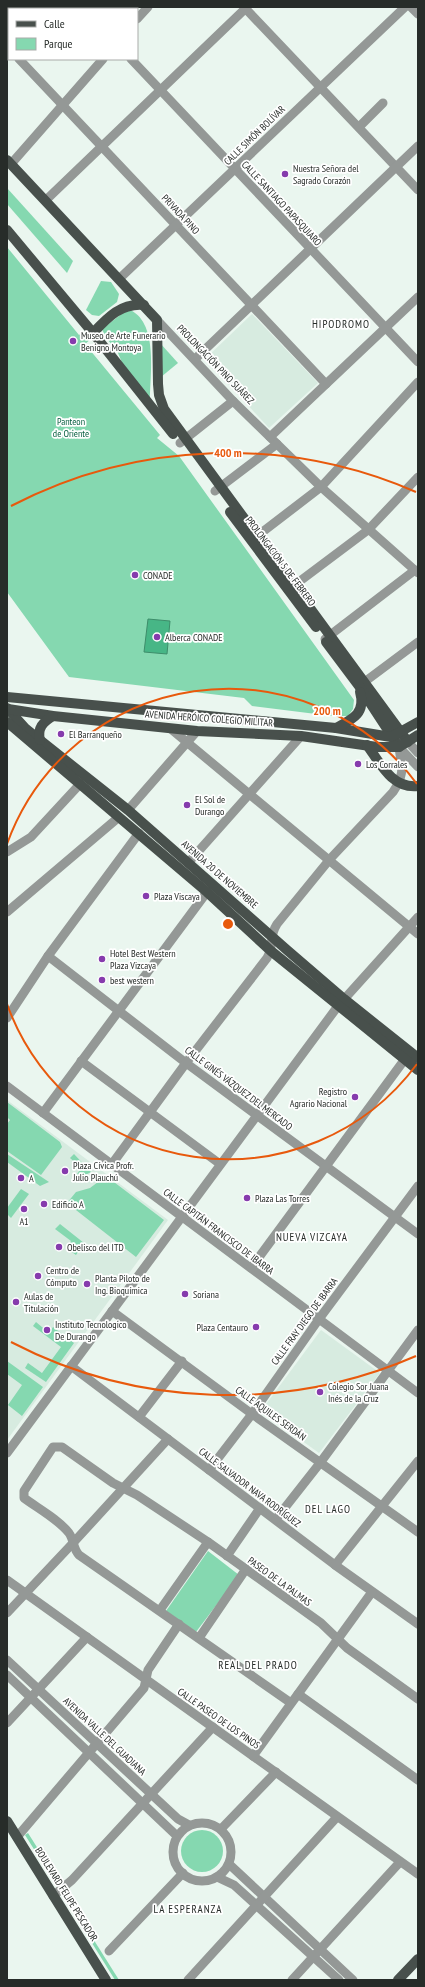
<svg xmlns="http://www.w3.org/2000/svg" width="425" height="1987" font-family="'PT Sans Narrow',sans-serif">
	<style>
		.built { fill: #d7ebe0 }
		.green { fill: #85d8b0 }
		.water { fill: #47b686; stroke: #3d8d6a }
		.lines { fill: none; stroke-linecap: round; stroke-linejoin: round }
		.minor { stroke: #949896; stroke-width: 9 }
		.major { stroke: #48504c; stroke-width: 10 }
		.ring { fill: none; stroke: #e8590c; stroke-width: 2 }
		.poi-dot { fill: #863bad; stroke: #fff; stroke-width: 1.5 }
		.labels { text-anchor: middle; stroke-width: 3.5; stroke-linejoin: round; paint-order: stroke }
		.street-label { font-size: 10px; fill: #272c29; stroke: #fff }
		.poi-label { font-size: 10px; fill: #272c29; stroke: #fff; text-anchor: start }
		.park-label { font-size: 10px; fill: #096142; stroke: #fff }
		.neighbourhood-label { font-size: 11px; letter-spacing: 1px; fill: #272c29; stroke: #fff }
		.centre { fill: #e8590c; stroke: #fff; stroke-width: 2 }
		.ring-label { font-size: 12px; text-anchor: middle; font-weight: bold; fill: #e8590c; stroke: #fff; stroke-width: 3.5; stroke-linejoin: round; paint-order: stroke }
	</style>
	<rect width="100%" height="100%" fill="#eaf6ef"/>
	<g class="built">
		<path d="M252 314 318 383 269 428 205 359Z"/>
		<path d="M7 1100 168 1220 7 1440Z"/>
		<path d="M321 1330 380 1373 319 1453 261 1411Z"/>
	</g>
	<g class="green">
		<path d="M7 188 73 261 67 273 7 204Z"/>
		<path d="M7 247 79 335 85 331 91 339 85 344 160 435 157 438 179 456 354 700 353 709 348 716H332L252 706 244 698 69 677 7 592Z"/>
		<path d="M101 281 111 282 119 294 117 302 99 316 92 315 86 310Z"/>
		<path d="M128 309C159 321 150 374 150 401L123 365 118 353 105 336 102 329Z"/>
		<path d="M160 343 178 363 161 377Z"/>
		<path d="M7 1102 60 1142 62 1147 41 1175 7 1151V1124L10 1120 7 1117Z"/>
		<path d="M7 1154 49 1182 40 1186 7 1162Z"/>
		<path d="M74 1154 91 1172 72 1182 81 1168 70 1158Z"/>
		<path d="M106 1176 164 1220 136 1257 67 1203 76 1192 90 1188Z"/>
		<path d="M21 1189 29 1194 11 1218 7 1214V1208Z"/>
		<path d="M60 1224 84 1243 76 1255 66 1248 71 1241 55 1229Z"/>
		<path d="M36 1322 49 1333 53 1327 74 1343 46 1382 25 1368 28 1363 42 1373 61 1347 33 1326Z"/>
		<path d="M7 1361 43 1387 22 1416 8 1405 22 1385 7 1374Z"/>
		<path d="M208 1551 239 1575 196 1632 166 1611Z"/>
		<circle cx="202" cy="1851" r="21"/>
		<path d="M28 1833 57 1879H58L54 1881 25 1835Z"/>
		<path d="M85 1926 119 1980H115L82 1927Z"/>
	</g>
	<path class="water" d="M148 619 170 621 167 654 144 652Z"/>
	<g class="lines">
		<g class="minor">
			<path d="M80 7 82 9"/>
			<path d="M244 7 418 190"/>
			<path d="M411 7 418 14"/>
			<path d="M137 19 148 7"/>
			<path d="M7 46 9 48"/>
			<path d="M19 59 326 384"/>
			<path d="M131 59 418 362"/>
			<path d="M359 127 383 103"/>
			<path d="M11 164 103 59"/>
			<path d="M46 200 247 7"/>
			<path d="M119 279 405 7"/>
			<path d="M157 320 233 401 321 487 418 573"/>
			<path d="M195 359 418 146"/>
			<path d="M270 437 418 297"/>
			<path d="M180 443 233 401"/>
			<path d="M215 491 277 444"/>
			<path d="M252 540 321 487 418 382"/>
			<path d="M288 590 368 530 418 477"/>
			<path d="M325 639 415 570"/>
			<path d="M359 686 418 642"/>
			<path d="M171 729 418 934"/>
			<path d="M408 742 418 753"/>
			<path d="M400 748 418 767"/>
			<path d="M128 810 197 731"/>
			<path d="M7 852 31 837 80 784"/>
			<path d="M188 863 301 736"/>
			<path d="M7 912 119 817"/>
			<path d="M48 956 186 1063 418 1234"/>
			<path d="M7 1018 48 956 139 833"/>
			<path d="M81 1061 220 1164"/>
			<path d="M7 1086 418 1393"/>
			<path d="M43 1113 207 892"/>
			<path d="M112 1164 186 1063 267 958C275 944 268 938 277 924L330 859 393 792C409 768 398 763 399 740"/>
			<path d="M251 1268 405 1059"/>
			<path d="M112 1311 252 1414 418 1532"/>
			<path d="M71 1366 335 1565 418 1624"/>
			<path d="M139 1417 182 1361"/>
			<path d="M7 1453 338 1006 418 917"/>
			<path d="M209 1470 252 1414 319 1319 418 1186"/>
			<path d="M276 1519 320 1463 418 1330"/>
			<path d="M227 1556 260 1508"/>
			<path d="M335 1565 418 1461"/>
			<path d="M7 1580 418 1874"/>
			<path d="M160 1610 208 1542"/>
			<path d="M7 1613 73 1543 168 1439"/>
			<path d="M199 1638 246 1569"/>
			<path d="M7 1660 178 1819 189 1825"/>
			<path d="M7 1675 177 1836"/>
			<path d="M298 1694 418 1780"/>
			<path d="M291 1703 79 1555C73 1549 74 1540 69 1533 58 1519 39 1509 24 1498V1491L53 1447H62L113 1483 137 1495 208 1542 321 1623 347 1648 418 1699"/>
			<path d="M7 1723 87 1637"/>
			<path d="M253 1756 372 1592"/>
			<circle cx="202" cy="1852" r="29"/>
			<path d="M221 1829 276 1772"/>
			<path d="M17 1837 144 1688 148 1670 179 1624"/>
			<path d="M229 1864 353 1980"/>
			<path d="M217 1877 234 1885 339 1980"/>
			<path d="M53 1896 72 1880 213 1727"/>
			<path d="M109 1951 183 1873"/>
			<path d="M188 1980 337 1817"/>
			<path d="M292 1980 400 1862"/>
		</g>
		<g class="major">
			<path d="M7 160 157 320 158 384 159 395 164 409 408 742"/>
			<path d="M7 230 93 333 173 434"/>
			<path d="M93 333C108 317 121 303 144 305"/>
			<path d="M230 512 316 627"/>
			<path d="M326 642 359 686 399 747"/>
			<path d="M7 697 336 728 391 737 418 722"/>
			<path d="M7 708 26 729 128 810 287 950 344 999 418 1058"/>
			<path d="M8 709 53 716 197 731 301 736 377 747H399L418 735"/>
			<path d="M7 722 207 892 271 951 418 1070"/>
			<path d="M336 728C353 719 366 713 360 692"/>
			<path d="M40 740C37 728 43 722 53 716"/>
			<path d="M367 745C380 763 392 789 418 786"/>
			<path d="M7 1821 106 1980"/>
			<path d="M398 1980 418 1959"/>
		</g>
	</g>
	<g class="ring">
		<path d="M417 1064A235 235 0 0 1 7 1004M7 844A235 235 0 0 1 417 784"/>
		<path d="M416 1356A471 471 0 0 1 11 1342M11 506A471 471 0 0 1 416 492"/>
	</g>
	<g class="poi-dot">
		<circle cx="285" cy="174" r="4"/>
		<circle cx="73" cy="341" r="4"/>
		<circle cx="135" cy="575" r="4"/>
		<circle cx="157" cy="637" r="4"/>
		<circle cx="61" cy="734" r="4"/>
		<circle cx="358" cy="764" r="4"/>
		<circle cx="187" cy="805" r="4"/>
		<circle cx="146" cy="896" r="4"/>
		<circle cx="102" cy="959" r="4"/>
		<circle cx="102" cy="980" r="4"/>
		<circle cx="355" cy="1097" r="4"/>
		<circle cx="65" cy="1171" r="4"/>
		<circle cx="21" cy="1178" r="4"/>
		<circle cx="247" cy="1198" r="4"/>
		<circle cx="44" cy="1204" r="4"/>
		<circle cx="24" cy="1209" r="4"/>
		<circle cx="59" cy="1247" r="4"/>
		<circle cx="38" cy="1276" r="4"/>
		<circle cx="87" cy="1284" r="4"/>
		<circle cx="185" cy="1294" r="4"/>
		<circle cx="16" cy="1302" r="4"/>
		<circle cx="256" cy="1327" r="4"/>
		<circle cx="47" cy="1330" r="4"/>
		<circle cx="320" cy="1392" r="4"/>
	</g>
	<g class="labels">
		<g class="street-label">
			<text transform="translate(254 135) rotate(-44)" y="4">CALLE SIMÓN BOLÍVAR</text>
			<text transform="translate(282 203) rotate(47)" y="4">CALLE SANTIAGO PAPASQUIARO</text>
			<text transform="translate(181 214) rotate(47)" y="4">PRIVADA PINO</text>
			<text transform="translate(216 364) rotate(46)" y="4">PROLONGACIÓN PINO SUÁREZ</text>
			<text transform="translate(281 561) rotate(53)" y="4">PROLONGACIÓN 5 DE FEBRERO</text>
			<text transform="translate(209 718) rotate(4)" y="4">AVENIDA HERÓICO COLEGIO MILITAR</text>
			<text transform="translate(220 874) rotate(41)" y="4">AVENIDA 20 DE NOVIEMBRE</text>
			<text transform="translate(239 1088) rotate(37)" y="4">CALLE GINÉS VÁZQUEZ DEL MERCADO</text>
			<text transform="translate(219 1231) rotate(37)" y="4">CALLE CAPITÁN FRANCISCO DE IBARRA</text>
			<text transform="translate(304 1321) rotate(-54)" y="4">CALLE FRAY DIEGO DE IBARRA</text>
			<text transform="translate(271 1413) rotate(36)" y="4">CALLE AQUILES SERDÁN</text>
			<text transform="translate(250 1487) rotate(37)" y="4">CALLE SALVADOR NAVA RODRÍGUEZ</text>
			<text transform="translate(280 1581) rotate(36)" y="4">PASEO DE LA PALMAS</text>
			<text transform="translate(219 1718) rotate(35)" y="4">CALLE PASEO DE LOS PINOS</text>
			<text transform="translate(105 1736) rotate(43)" y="4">AVENIDA VALLE DEL GUADIANA</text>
			<text transform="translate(67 1894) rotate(58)" y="4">BOULEVARD FELIPE PESCADOR</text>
		</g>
		<g class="poi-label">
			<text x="293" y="172">Nuestra Señora del<tspan x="293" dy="12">Sagrado Corazón</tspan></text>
			<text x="81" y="339">Museo de Arte Funerario<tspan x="81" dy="12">Benigno Montoya</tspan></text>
			<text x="143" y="579">CONADE</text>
			<text x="165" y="641">Alberca CONADE</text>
			<text x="69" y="738">El Barranqueño</text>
			<text x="366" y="768">Los Corrales</text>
			<text x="195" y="803">El Sol de<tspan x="195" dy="12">Durango</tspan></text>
			<text x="154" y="900">Plaza Viscaya</text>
			<text x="110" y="957">Hotel Best Western<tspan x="110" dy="12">Plaza Vizcaya</tspan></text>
			<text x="110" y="984">best western</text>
			<text x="347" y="1095" text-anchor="end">Registro<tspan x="347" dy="12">Agrario Nacional</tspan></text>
			<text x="73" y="1169">Plaza Cívica Profr.<tspan x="73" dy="12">Julio Plauchú</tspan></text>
			<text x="29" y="1182">A</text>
			<text x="255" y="1202">Plaza Las Torres</text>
			<text x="52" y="1208">Edificio A</text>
			<text x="24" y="1225" text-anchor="middle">A1</text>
			<text x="67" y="1251">Obelisco del ITD</text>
			<text x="46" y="1274">Centro de<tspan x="46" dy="12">Cómputo</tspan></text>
			<text x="95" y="1282">Planta Piloto de<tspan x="95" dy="12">Ing. Bioquímica</tspan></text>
			<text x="193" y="1298">Soriana</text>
			<text x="24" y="1300">Aulas de<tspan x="24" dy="12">Titulación</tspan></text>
			<text x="55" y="1328">Instituto Tecnologico<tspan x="55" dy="12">De Durango</tspan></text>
			<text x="248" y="1331" text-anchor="end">Plaza Centauro</text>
			<text x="328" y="1390">Colegio Sor Juana<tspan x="328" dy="12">Inés de la Cruz</tspan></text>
		</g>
		<g class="park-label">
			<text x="71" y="425">Panteon<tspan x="71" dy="12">de Oriente</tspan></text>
		</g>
		<g class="neighbourhood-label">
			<text x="341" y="328">HIPODROMO</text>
			<text x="312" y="1241">NUEVA VIZCAYA</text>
			<text x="328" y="1513">DEL LAGO</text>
			<text x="258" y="1669">REAL DEL PRADO</text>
			<text x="188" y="1913">LA ESPERANZA</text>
		</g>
	</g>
	<circle cx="228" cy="924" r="6" class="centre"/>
	<g class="ring-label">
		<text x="228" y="457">400 m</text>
		<text x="327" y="715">200 m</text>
	</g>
	<rect width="425" height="1987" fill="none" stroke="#272c29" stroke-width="16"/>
	<rect x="8" y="8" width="130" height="52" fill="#ffffff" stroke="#a9aba9"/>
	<rect x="16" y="21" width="20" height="6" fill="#48504c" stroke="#a9aba9"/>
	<text x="44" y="28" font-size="12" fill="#272c29">Calle</text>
	<rect x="16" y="38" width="20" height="12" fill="#85d8b0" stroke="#a9aba9"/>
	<text x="44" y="48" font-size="12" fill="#272c29">Parque</text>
</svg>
